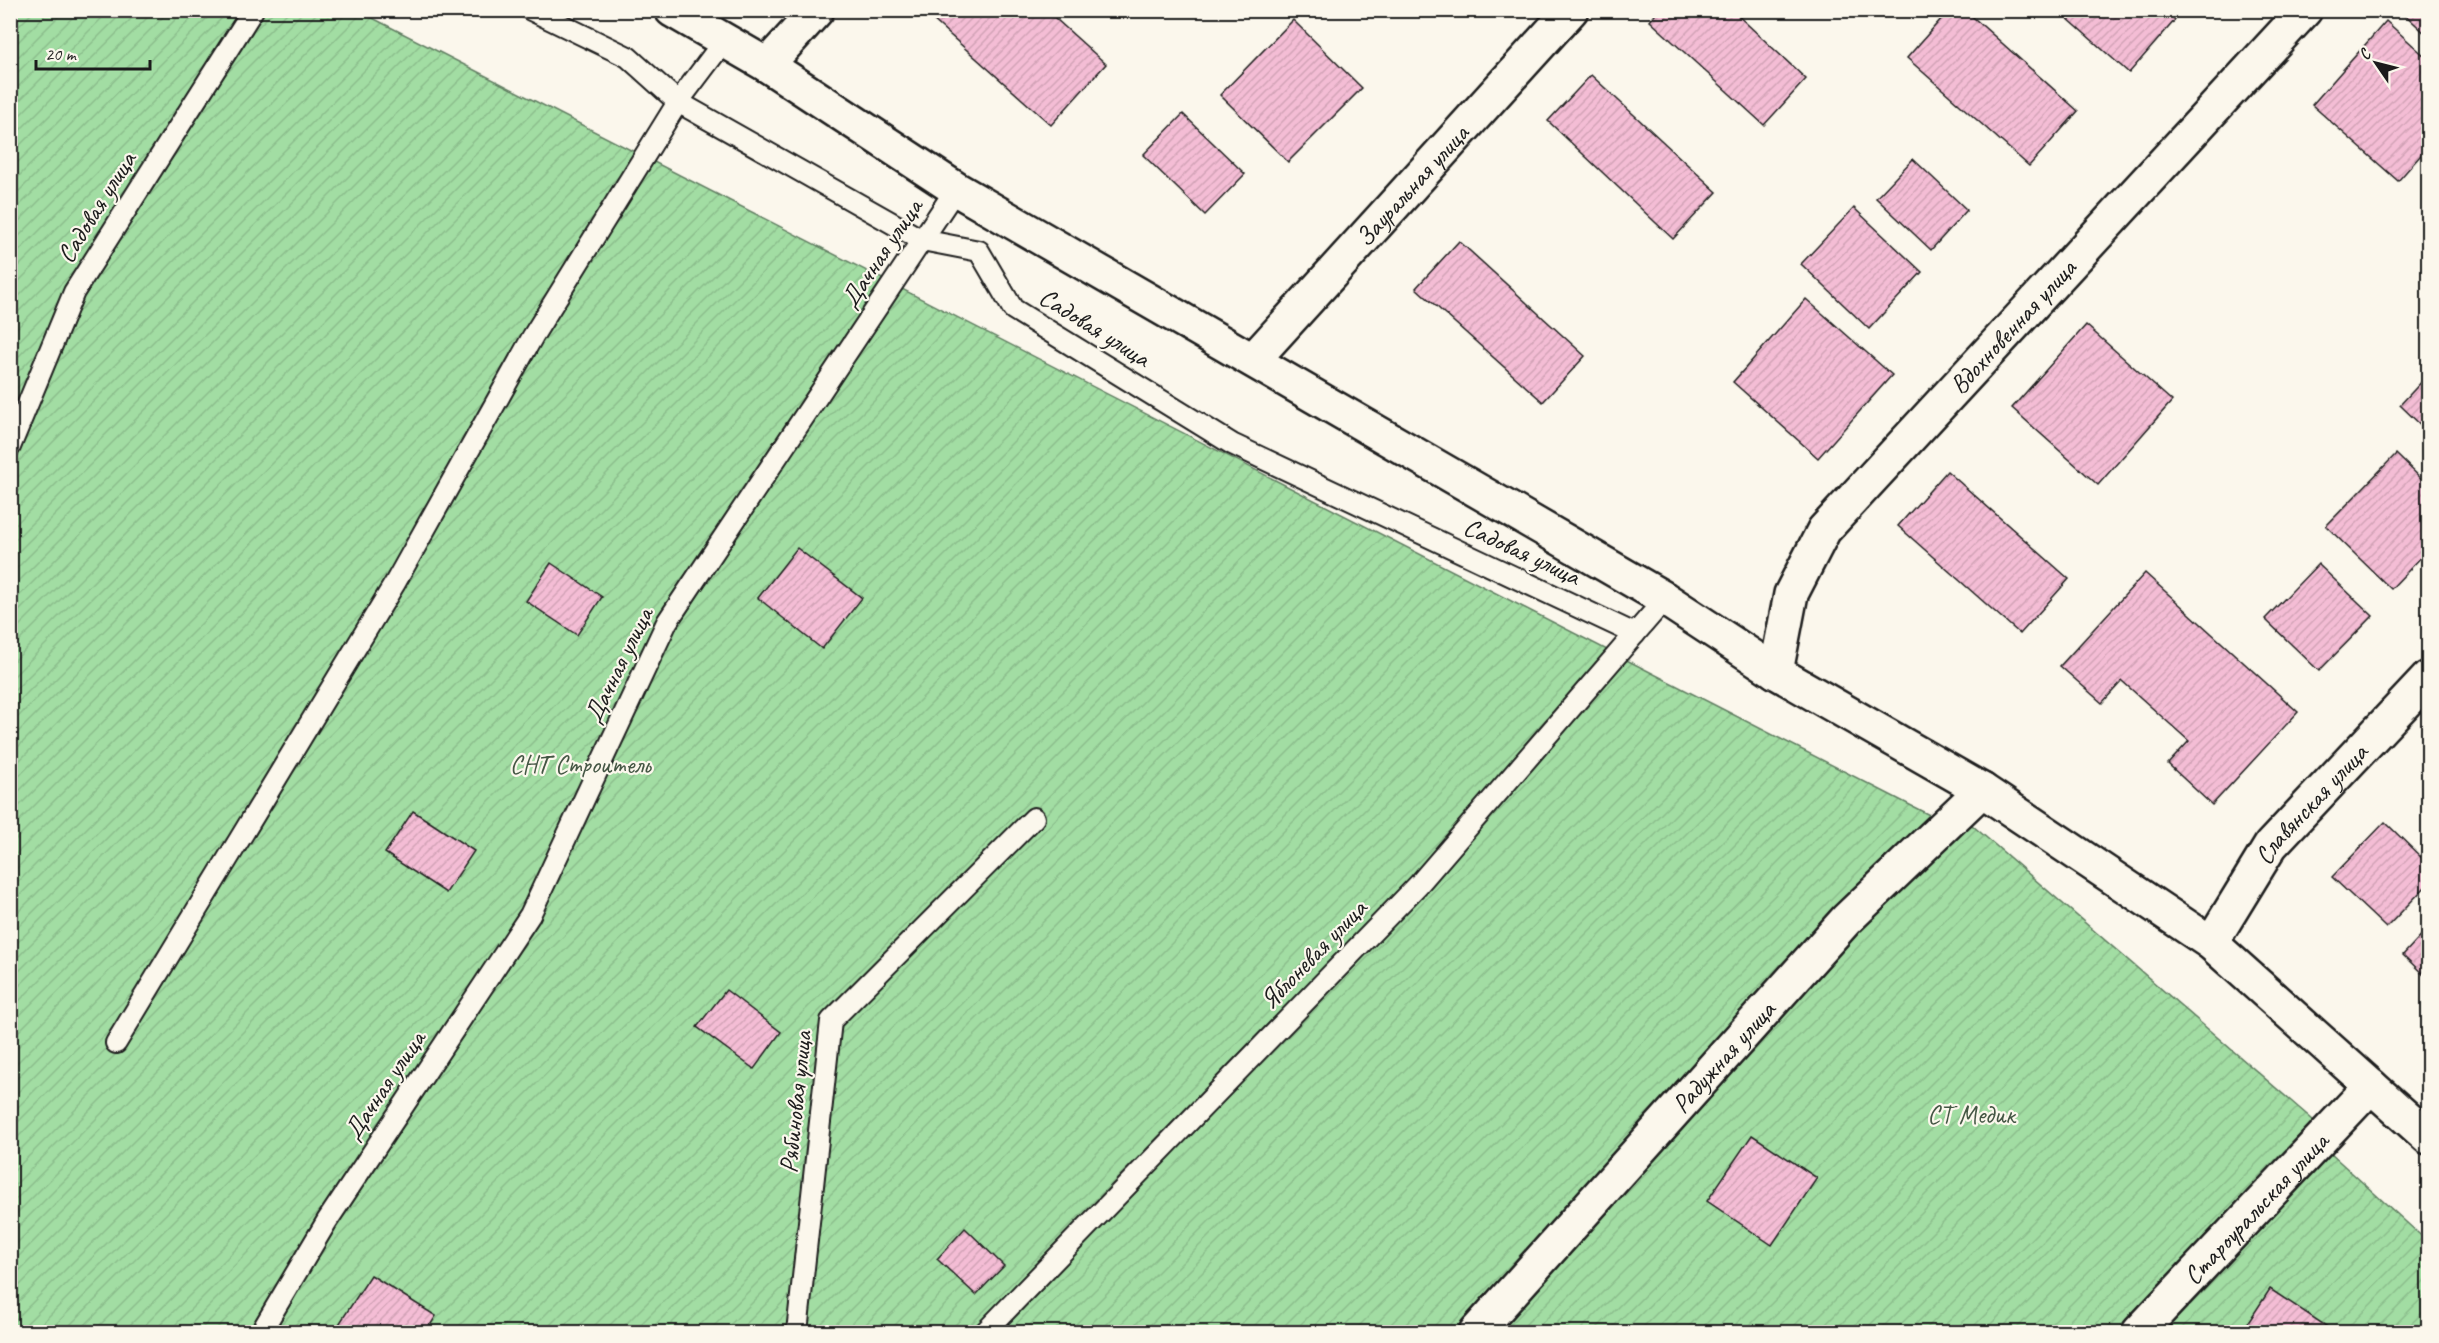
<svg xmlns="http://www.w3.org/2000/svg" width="2439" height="1343" font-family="Caveat,sans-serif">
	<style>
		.garden { fill: url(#garden-furrows); stroke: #5f7c60; stroke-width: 1.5 }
		.building { fill: url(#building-hatch); stroke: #1c1c1c; stroke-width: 1.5 }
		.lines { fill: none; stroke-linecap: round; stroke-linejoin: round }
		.lane-casing { stroke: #1c1c1c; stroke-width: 24 }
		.street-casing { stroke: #1c1c1c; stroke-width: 38 }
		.lane { stroke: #fbf7ec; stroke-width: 20 }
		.street { stroke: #fbf7ec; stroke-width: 33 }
		.labels { text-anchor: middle; stroke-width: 4.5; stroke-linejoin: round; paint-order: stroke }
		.street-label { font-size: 26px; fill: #1c1c1c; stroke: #fbf7ec }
		.park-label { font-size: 26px; fill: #445644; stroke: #fbf7ec }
	</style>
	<defs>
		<pattern id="garden-furrows" width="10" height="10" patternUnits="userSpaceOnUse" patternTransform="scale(1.5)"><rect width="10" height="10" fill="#a2dda3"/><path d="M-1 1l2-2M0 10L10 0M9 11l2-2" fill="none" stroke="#8bbd8c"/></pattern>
		<pattern id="building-hatch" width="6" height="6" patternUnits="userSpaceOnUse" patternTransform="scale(1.5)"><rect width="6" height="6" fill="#f4bdd5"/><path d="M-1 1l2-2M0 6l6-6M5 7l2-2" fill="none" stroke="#d1a2b6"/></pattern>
	</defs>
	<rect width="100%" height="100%" fill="#fbf7ec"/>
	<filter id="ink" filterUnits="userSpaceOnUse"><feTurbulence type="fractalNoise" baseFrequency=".0167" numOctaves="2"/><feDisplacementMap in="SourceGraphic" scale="12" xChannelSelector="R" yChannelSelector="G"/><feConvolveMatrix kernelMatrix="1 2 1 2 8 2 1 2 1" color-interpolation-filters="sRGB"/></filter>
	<g filter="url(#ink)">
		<path class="garden" d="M10 11H359L1947 824 1958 813 2328 1133 2319 1143 2428 1242V1332H11Z"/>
		<g class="building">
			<path d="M922 10H1046L1106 64 1051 125Z"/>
			<path d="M1659 10H1732L1806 79 1764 125 1650 21Z"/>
			<path d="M1949 10H1965L2078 111 2029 166 1907 58Z"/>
			<path d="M2058 10H2164L2175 20 2129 73Z"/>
			<path d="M2400 10H2428V36Z"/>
			<path d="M1293 20 1362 88 1288 162 1220 95Z"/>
			<path d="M2386 21 2428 59V147L2398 181 2312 105Z"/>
			<path d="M1591 75 1717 192 1673 239 1548 121Z"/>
			<path d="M1183 114 1245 174 1205 215 1143 155Z"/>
			<path d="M1913 159 1967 210 1931 250 1876 198Z"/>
			<path d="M1854 208 1922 272 1869 329 1801 264Z"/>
			<path d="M1459 241 1585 356 1543 402 1416 288Z"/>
			<path d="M1806 299 1892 375 1818 458 1733 382Z"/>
			<path d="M2086 325 2172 401 2098 485 2012 408Z"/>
			<path d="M2428 375V432L2400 405Z"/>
			<path d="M2396 454 2428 485V550L2391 589 2326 526Z"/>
			<path d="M1947 471 2069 579 2020 634 1898 526Z"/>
			<path d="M797 548 862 598 822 649 758 598Z"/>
			<path d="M551 563 602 597 577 635 526 601Z"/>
			<path d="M2318 564 2373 616 2319 671 2265 619Z"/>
			<path d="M2145 573 2298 712 2212 805 2168 764 2189 741 2122 681 2102 703 2060 666Z"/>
			<path d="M413 811 474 851 446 893 385 853Z"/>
			<path d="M2385 822 2428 864V884L2386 928 2332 877Z"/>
			<path d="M2428 928V979L2403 955Z"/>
			<path d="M726 990 781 1032 754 1069 697 1027Z"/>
			<path d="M1752 1135 1817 1178 1772 1245 1707 1201Z"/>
			<path d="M965 1228 1004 1266 976 1295 937 1259Z"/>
			<path d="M371 1275 436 1316 426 1332H334Z"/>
			<path d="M2270 1289 2335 1332H2242Z"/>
		</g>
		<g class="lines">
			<g class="lane-casing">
				<g id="lane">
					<path d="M531 10 628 57 678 102 922 240 979 251 1013 309 1232 444 1635 634"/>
					<path d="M10 447 74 292 253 10"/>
					<path d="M116 1043 395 583 533 336 678 102 724 41"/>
					<path d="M261 1332 327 1221 530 915 667 622 956 189"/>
					<path d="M797 1332 831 1021 1034 818"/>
					<path d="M985 1332 1419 884 1665 599"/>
				</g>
			</g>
			<g class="street-casing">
				<g id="street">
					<path d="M672 10 767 65 956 189 1665 599 1776 672 1982 790 2211 943 2428 1137"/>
					<path d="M767 65 817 10"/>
					<path id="s1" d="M1253 360 1571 10"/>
					<path id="s2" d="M1776 672 1791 594 1824 530 2305 10"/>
					<path id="s3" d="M2211 943 2271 845 2428 678"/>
					<path id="s4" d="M1476 1332 1846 920 1982 790"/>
					<path id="s5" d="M2139 1332 2371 1086"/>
				</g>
			</g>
			<use href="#lane" class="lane"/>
			<use href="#street" class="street"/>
		</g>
	</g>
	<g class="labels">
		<g class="street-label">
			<text dy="9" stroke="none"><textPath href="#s1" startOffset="236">Зауральная улица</textPath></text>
			<text transform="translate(96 207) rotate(-58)" y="9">Садовая улица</text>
			<text transform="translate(881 253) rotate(-56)" y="9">Дачная улица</text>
			<text dy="9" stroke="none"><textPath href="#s2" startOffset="429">Вдохновенная улица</textPath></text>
			<text transform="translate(1095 327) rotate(32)" y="9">Садовая улица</text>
			<text transform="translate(1522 551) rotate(25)" y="9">Садовая улица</text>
			<text transform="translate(618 665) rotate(-64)" y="9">Дачная улица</text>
			<text dy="9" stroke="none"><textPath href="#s3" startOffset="172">Славянская улица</textPath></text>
			<text transform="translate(1313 954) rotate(-46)" y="9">Яблоневая улица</text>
			<text dy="9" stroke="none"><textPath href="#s4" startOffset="370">Радужная улица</textPath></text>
			<text transform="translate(384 1085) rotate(-56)" y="9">Дачная улица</text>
			<text transform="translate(795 1102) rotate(-84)" y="9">Рябиновая улица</text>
			<text dy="9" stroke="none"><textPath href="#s5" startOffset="170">Староуральская улица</textPath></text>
		</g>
		<g class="park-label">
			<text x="580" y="773">СНТ Строитель</text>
			<text x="1971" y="1123">СТ Медик</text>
		</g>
	</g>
	<rect width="2439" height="1343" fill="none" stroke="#fbf7ec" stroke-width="36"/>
	<rect x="18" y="18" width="2403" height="1307" fill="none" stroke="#1c1c1c" stroke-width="2" filter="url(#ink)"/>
	<g transform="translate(2376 63) rotate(305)" stroke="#fbf7ec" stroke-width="4.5" paint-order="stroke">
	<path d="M0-4.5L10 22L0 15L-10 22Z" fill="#1c1c1c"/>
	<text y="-9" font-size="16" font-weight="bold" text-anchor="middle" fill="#1c1c1c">С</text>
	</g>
	<path d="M36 60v9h114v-9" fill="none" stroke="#1c1c1c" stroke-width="3"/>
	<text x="45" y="60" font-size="18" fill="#1c1c1c" stroke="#fbf7ec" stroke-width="4.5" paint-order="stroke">20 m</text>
</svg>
